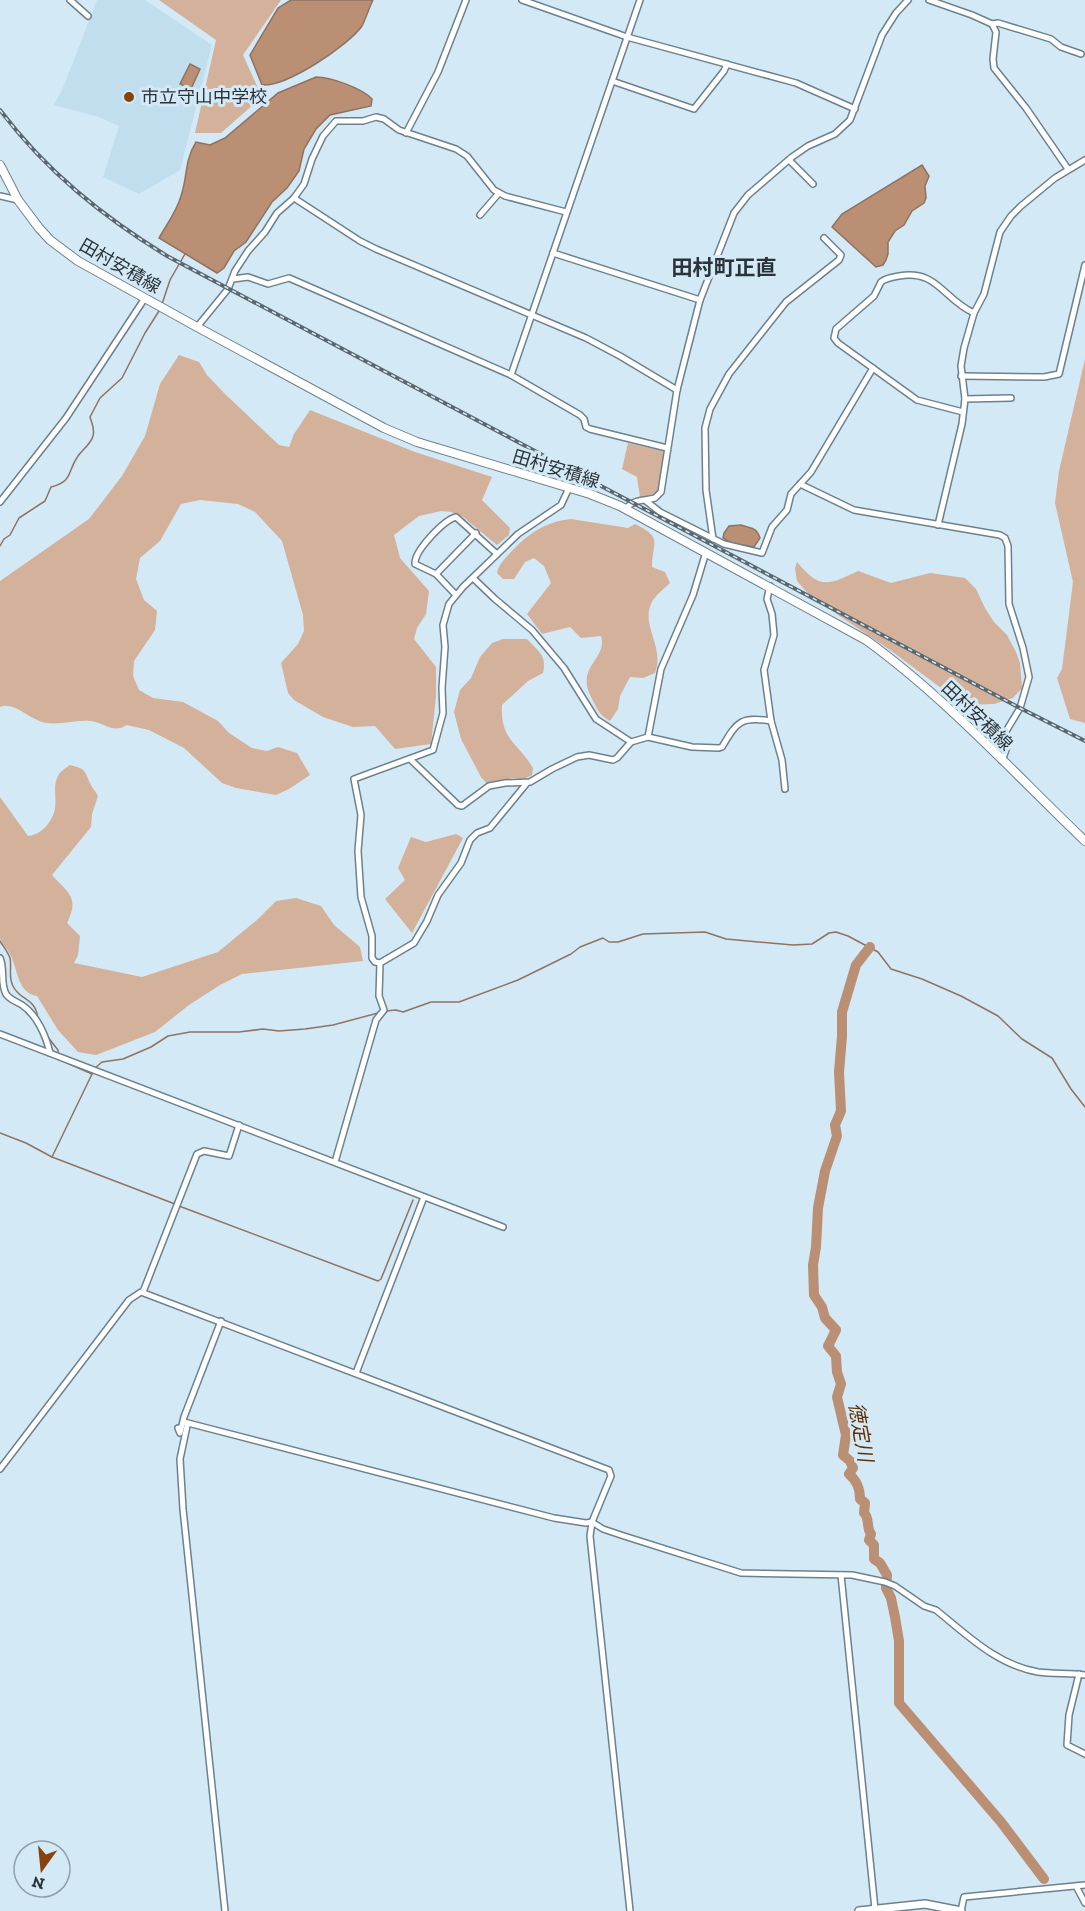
<svg xmlns="http://www.w3.org/2000/svg" width="1085" height="1911" font-family="'Zilla Slab','Noto Sans JP',serif">
	<style>
		.built { fill: #c1deef }
		.green { fill: #d4b19b }
		.water { fill: #ba8f74; stroke: #8f7362; stroke-width: 1.5 }
		.lines { fill: none; stroke-linecap: round; stroke-linejoin: round }
		.stream { stroke: #8f7362; stroke-width: 1.5 }
		.river { stroke: #ba8f74; stroke-width: 10 }
		.minor-casing { stroke: #6d818d; stroke-width: 8 }
		.tertiary-casing { stroke: #6d818d; stroke-width: 10 }
		.secondary-casing { stroke: #6d818d; stroke-width: 10 }
		.minor { stroke: #fff; stroke-width: 5 }
		.tertiary { stroke: #fff; stroke-width: 7 }
		.secondary { stroke: #fff; stroke-width: 8 }
		.rail-casing { stroke: #5b676e; stroke-width: 4 }
		.rail { stroke: #d3e9f6; stroke-width: 1.5; stroke-dasharray: 4.5; stroke-linecap: butt }
		.poi-dot { fill: #85440e; stroke: #d3e9f6; stroke-width: 2 }
		.labels { text-anchor: middle; stroke-width: 6; stroke-linejoin: round; paint-order: stroke }
		.poi-label { font-size: 18px; fill: #2b3338; stroke: #d3e9f6; text-anchor: start }
		.street-label { font-size: 18px; fill: #2b3338; stroke: #d3e9f6 }
		.water-label { font-size: 20px; font-style: italic; fill: #652f00; stroke: #d3e9f6 }
		.quarter-label { font-size: 21px; font-weight: bold; fill: #2b3338; stroke: #d3e9f6 }
	</style>
	<rect width="100%" height="100%" fill="#d3e9f6"/>
	<path class="built" d="M97 0H145L212 45 180 170 139 194 103 177 119 126 99 117 54 105 63 88Z"/>
	<g class="green">
		<path d="M159 0H281L243 55 262 97 221 133H195L216 40Z"/>
		<path d="M179 355 199 362 207 375 225 394 279 445 289 447 294 434 310 410 415 452 492 477 482 500 510 528 509 535 497 545 463 517 451 512 441 511 419 516 394 535 400 558 429 591 426 614 417 628 414 639 436 667V696L431 744 395 749 375 726 353 727 323 717 294 700 288 693 281 663 298 644 304 631 303 615 282 541 255 512 238 504 200 500 181 504 160 541 140 558 136 579 144 600 157 611 155 630 134 661 133 676 139 690 153 698 183 702 218 721 229 733 252 748 267 751 278 747 297 753 310 775 289 789 276 795 236 788 222 783 184 748 149 730 127 725C113 734 105 723 91 721 71 719 53 729 35 719 24 714 12 702 0 707V581L89 519 122 476 145 436 160 384Z"/>
		<path d="M1085 359V723L1070 719 1057 678 1062 669 1073 582 1055 503 1059 471Z"/>
		<path d="M628 443 663 451 664 454 660 486C657 495 649 497 640 497L637 477 622 469Z"/>
		<path d="M571 519 628 528 635 524C664 538 652 541 652 567L665 572 670 583C664 589 654 596 651 604 641 626 665 647 655 673L643 678 630 677 620 696 618 709 610 721C600 716 597 709 592 699 574 666 608 660 601 636L581 638 570 627 542 634 527 614 551 583 544 566 534 558 525 562 514 579H503L497 573C499 564 504 560 510 553 528 534 544 522 571 519Z"/>
		<path d="M797 562C820 590 828 585 858 571L891 583 930 573 965 578 976 589 985 608 994 622 1007 635 1016 652 1020 663 1022 688 1013 698 994 704 964 705 890 650 810 596 797 581 795 568Z"/>
		<path d="M503 639H527C539 652 547 655 543 673L528 681 502 705C500 740 518 743 533 768L532 775 524 779 512 778 489 786 481 777 461 739 454 712 460 690 471 678 480 657 492 643Z"/>
		<path d="M70 765C86 769 84 770 90 783 92 788 96 792 98 796L92 814 91 827 52 875C68 893 80 897 67 923L80 936 78 955 74 963 142 977 218 952 257 920 276 901 296 898 321 906 334 925 360 947 363 961 242 974 220 985 189 1005 155 1032 96 1055 78 1052 58 1030 37 996C17 993 18 969 10 954 7 949 2 944 0 938V797L28 836C37 835 42 831 48 824 63 805 49 790 59 774 62 770 67 767 70 765Z"/>
		<path d="M456 834 463 838 412 933 385 899 405 880 398 868 411 837 426 842Z"/>
	</g>
	<g class="water">
		<path d="M291 0H373C369 8 366 18 362 26 348 46 286 87 262 85L250 55 278 8Z"/>
		<path d="M190 64 200 69 191 89 180 84Z"/>
		<path d="M316 77C330 77 362 88 372 99L371 106 330 115 316 129 304 149 299 171 287 188 272 202 246 242 234 251 224 268 217 273 159 238C167 224 177 211 181 196 188 175 184 162 196 142L210 145 225 138 278 93Z"/>
		<path d="M922 165 929 176 925 186 926 198 924 203 912 211 904 225 895 231 888 242V254L886 260 883 265 876 267 832 227 842 214Z"/>
		<path d="M741 525C751 529 756 526 760 538L754 547 731 543 723 538 724 533 729 526Z"/>
	</g>
	<g class="lines">
		<g class="stream">
			<path d="M162 304 170 280 185 254"/>
			<path d="M0 546 4 539 10 535 19 518 45 501 51 487C74 481 67 471 78 456 83 449 91 444 93 436 95 428 92 424 90 417L100 398 122 378 145 333 159 311"/>
			<path d="M0 941C3 946 8 952 10 958 12 967 8 977 13 986 20 1001 35 997 38 1018"/>
			<path d="M386 1011 396 1010 403 1012 431 1002H459L518 980 571 954 580 947 603 938 609 942H618L643 934 705 932 726 939 793 945 812 944 829 933 836 932 848 936 878 952 891 969 922 979 961 996 998 1016 1022 1039 1052 1058 1071 1089 1085 1107"/>
			<path d="M47 1036 58 1050V1054"/>
			<path d="M58 1059 92 1074"/>
			<path d="M95 1068 102 1062 123 1059 151 1047 168 1036 190 1032H239L263 1029 279 1031 305 1029 333 1025 378 1013"/>
			<path d="M0 1133 26 1143 52 1157 175 1204"/>
			<path d="M52 1157 93 1072"/>
			<path d="M179 1206 378 1281 381 1279 413 1200"/>
		</g>
		<path class="river" d="M870 947 856 965 842 1012V1036L839 1072 841 1111 835 1125 837 1136 825 1171 818 1208 816 1247 813 1265 814 1295 822 1307 825 1318 836 1330 828 1346 836 1356 837 1372 841 1384 837 1397 846 1435 843 1455 850 1461 853 1468 849 1474C857 1481 860 1488 860 1499L865 1503 864 1513C870 1518 866 1528 871 1534L869 1540 874 1545V1559L880 1563 887 1575 886 1588 891 1598 895 1617 899 1641V1703L1001 1822 1044 1879"/>
		<g class="minor-casing">
			<g id="minor">
				<path d="M70 0 88 16"/>
				<path d="M522 0 627 37 796 83 855 109"/>
				<path d="M640 0 511 375 580 415 584 419 586 427 590 429 667 448"/>
				<path d="M929 0 972 15 992 24 996 32 993 59 994 68 1026 108 1068 169"/>
				<path d="M992 24 998 23 1051 39 1061 47 1081 54"/>
				<path d="M612 81 694 109 724 71 727 64"/>
				<path d="M406 133 438 72 466 0"/>
				<path d="M789 160 813 184"/>
				<path d="M0 196 18 200"/>
				<path d="M294 198 360 241 376 249 586 338 620 356 677 390"/>
				<path d="M480 215 499 193"/>
				<path d="M553 253 700 300"/>
				<path d="M233 279 248 277 268 284 289 278 296 281 511 375"/>
				<path d="M197 327 228 289 235 271 248 251 265 232 277 213 294 198 304 184 312 159 323 136 336 121H363L376 117 384 119 399 130 456 149 467 156 494 190 505 196 566 212"/>
				<path d="M961 376 1044 377 1059 374 1085 265"/>
				<path d="M965 399 1011 398"/>
				<path d="M963 412 917 400 838 343 834 338 836 329 874 296 881 282C886 278 892 277 899 276 937 269 943 299 974 313"/>
				<path d="M800 484 854 510 1000 535 1005 538 1008 546 1009 604 1023 648 1029 677 1020 708 1005 733 1007 747 1002 761"/>
				<path d="M646 501 660 512 724 544 762 553 772 527 787 510 791 494 811 472 873 368"/>
				<path d="M0 502 66 418 145 298"/>
				<path d="M626 509C632 499 645 501 655 498L661 492 677 390 700 300 734 213 748 195 792 157 808 146 835 134 850 120 882 35 896 13 908 0"/>
				<path d="M938 525 962 424 965 399 961 366 964 348 974 313 984 294 1000 232 1011 216 1021 206 1055 178 1085 160"/>
				<path d="M713 539 706 490 705 428 710 409 729 374 786 302 839 260 841 255 824 238"/>
				<path d="M436 574 476 533"/>
				<path d="M473 578 495 599 532 630 564 668 596 719 631 742 648 737 692 747 719 748 722 747C737 722 740 716 771 721"/>
				<path d="M770 586 767 599 772 614 774 635 764 670 771 721 782 760 785 789"/>
				<path d="M456 595 436 574 415 564C414 551 444 520 456 517L497 554"/>
				<path d="M648 737 661 669 693 595 706 552"/>
				<path d="M410 759 458 805 462 806 489 786 505 783 530 782 552 769 577 757 589 755 613 760 617 758 631 742"/>
				<path d="M0 958C5 969 0 983 6 994 10 1000 16 1001 22 1005 37 1015 46 1036 50 1053"/>
				<path d="M380 963 414 943 427 921 438 895 461 863 470 840 477 833 490 828 527 783"/>
				<path d="M0 1034 503 1227"/>
				<path d="M335 1162 376 1020 384 1010 379 996 380 963 375 962 372 958V936L361 897 358 851 361 815 354 779 433 750 443 713 442 688 445 647 443 625 449 604 463 587 518 534 561 505 569 488"/>
				<path d="M143 1292 197 1154 204 1151 229 1156 239 1125"/>
				<path d="M356 1373 424 1197"/>
				<path d="M184 1422 554 1518 586 1523 592 1522 603 1529 624 1536 741 1573 852 1575 885 1582 895 1586 924 1606 936 1610C967 1635 997 1665 1038 1672 1054 1674 1070 1673 1085 1675"/>
				<path d="M187 1426 180 1459 183 1509 225 1911"/>
				<path d="M178 1428 180 1433 184 1417 221 1321"/>
				<path d="M0 1469 129 1300 141 1292 609 1470 611 1476 592 1522 590 1536 630 1911"/>
				<path d="M841 1575 875 1909"/>
				<path d="M1079 1674 1069 1715 1067 1745 1085 1754"/>
				<path d="M1076 1886 1085 1903"/>
				<path d="M961 1911 964 1897 1085 1885"/>
			</g>
		</g>
		<g class="tertiary-casing">
			<path id="tertiary" d="M859 1911 925 1904 961 1911"/>
		</g>
		<g class="secondary-casing">
			<path id="secondary" d="M0 165 18 200 39 228 50 240 78 261 197 327 384 428 417 442 590 494 620 506 866 640C946 698 1014 773 1085 841"/>
		</g>
		<use href="#minor" class="minor"/>
		<use href="#tertiary" class="tertiary"/>
		<use href="#secondary" class="secondary"/>
		<g class="rail-casing">
			<path id="rail" d="M0 110C46 171 102 216 167 256L1020 708 1085 741"/>
		</g>
		<use href="#rail" class="rail"/>
	</g>
	<circle class="poi-dot" cx="129" cy="97" r="6"/>
	<g class="labels">
		<g class="poi-label">
			<text x="141" y="103">市立守山中学校</text>
		</g>
		<g class="street-label">
			<text transform="translate(120 266) rotate(30)" y="6">田村安積線</text>
			<text transform="translate(556 469) rotate(17)" y="6">田村安積線</text>
			<text transform="translate(977 716) rotate(44)" y="6">田村安積線</text>
		</g>
		<g class="water-label">
			<text transform="translate(861 1432) rotate(80)" y="7">徳定川</text>
		</g>
		<g class="quarter-label">
			<text x="724" y="275">田村町正直</text>
		</g>
	</g>
	<g transform="translate(42 1869) rotate(195)"><circle r="28" fill="#d3e9f6" stroke="#90a0aa" stroke-width="1.5"/>
	<path d="M0-4.5L10 22L0 15L-10 22Z" fill="#85440e"/>
	<text y="-9" font-size="16" font-weight="bold" text-anchor="middle" fill="#2b3338">N</text>
	</g>
</svg>
